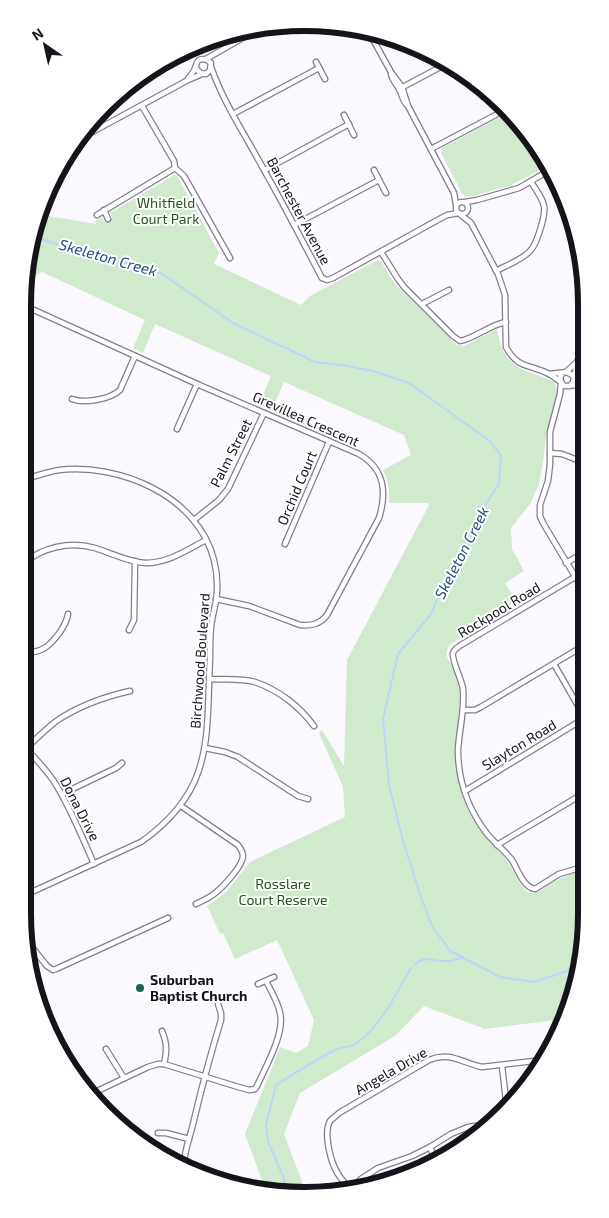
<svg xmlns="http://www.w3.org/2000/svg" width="609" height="1218" font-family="'Exo 2',sans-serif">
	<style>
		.green { fill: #d1e9cd }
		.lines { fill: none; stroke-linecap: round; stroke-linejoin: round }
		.stream { stroke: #bcd4fa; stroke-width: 2 }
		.street-casing { stroke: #837d90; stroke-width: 7 }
		.street { stroke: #fff; stroke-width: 4.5 }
		.poi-dot { fill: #1a6358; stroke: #fff; stroke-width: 2 }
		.labels { text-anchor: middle; stroke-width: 4; stroke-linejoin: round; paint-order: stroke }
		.park-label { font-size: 14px; fill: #225419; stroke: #fff }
		.street-label { font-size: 14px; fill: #16131a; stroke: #fff }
		.poi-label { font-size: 14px; font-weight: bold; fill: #16131a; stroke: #fff; text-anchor: start }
		.water-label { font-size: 15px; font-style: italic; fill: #274a83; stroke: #fff }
		.rim { fill: none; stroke: #16131a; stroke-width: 6 }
	</style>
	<rect width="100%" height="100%" fill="#fbf9fe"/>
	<g class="green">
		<path d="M508 113 528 133 546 164 535 173 509 186 473 196 465 197 462 193 441 153 442 148Z"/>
		<path d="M174 175 177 176 182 185 219 253 214 264 301 305 310 296 378 260 381 261 392 280 398 287 457 345 464 346 497 329C504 370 521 368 555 382L558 395 546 436 544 456 539 484 530 504 511 528 512 549 524 571 505 583 518 604 515 605 514 603 511 605 512 607 452 643C441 654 449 660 455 670 457 676 459 682 460 688 460 700 459 711 458 723 455 761 455 792 477 825 486 839 499 850 509 863 514 871 522 892 531 893 538 895 544 887 550 884 562 877 573 873 586 870V932L563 1019 485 1029 424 1006 395 1036 300 1093 284 1134 306 1192 266 1191 245 1134 280 1047 296 1053 308 1046 314 1020 277 940 235 959 223 933 220 934 207 906 226 892 250 862 345 817 343 787 319 733 322 730 344 766 347 660 429 505 428 503H389C390 491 388 481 383 470L411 455 404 435 284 382 272 410 259 404 271 376 155 324 143 353 133 348 145 320 42 272 24 282 42 215 96 224 95 221 102 217 105 223 113 218 110 213Z"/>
	</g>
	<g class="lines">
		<g class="stream">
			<path d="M36 238 161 273 233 323 315 362 348 366 373 371 409 383 491 442 501 456 499 484 480 513 449 571 431 614 398 654 383 719 389 785 403 841 421 897 432 926 450 951 500 977 535 982 567 971 578 963"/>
			<path d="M415 964C426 956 430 960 442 961 450 962 456 960 463 957"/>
			<path d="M285 1191 284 1178 268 1142 266 1125 276 1085C295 1073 315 1060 335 1050 342 1047 351 1047 357 1043 382 1024 396 994 411 968"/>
		</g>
		<g class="street-casing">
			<g id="street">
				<path d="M371 36 391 72 402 87 408 106 454 193 456 205"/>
				<path d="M206 59 253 32"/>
				<path d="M316 62 325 79"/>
				<path d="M211 67C224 104 246 136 264 170 284 205 303 242 322 278L327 280 333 278 434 222 447 215 459 213"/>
				<path d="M391 74C392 80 396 83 399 89 402 94 402 99 406 104"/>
				<path d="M188 79C190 76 194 72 195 68 198 61 196 59 206 59L211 63 210 70 206 74 200 73 196 68"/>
				<path d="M399 89 448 63"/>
				<path d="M233 114 319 68"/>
				<path d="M344 115 354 135"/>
				<path d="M85 136 188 80 202 74"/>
				<path d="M431 149 505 110"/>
				<path d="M175 168 184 176 230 258"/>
				<path d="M265 170 349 124"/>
				<path d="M374 170 386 193"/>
				<circle cx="462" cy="208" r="6"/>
				<path d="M465 202 477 200 519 188 550 170"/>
				<path d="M104 210 108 219"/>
				<path d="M43 213 44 215"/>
				<path d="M460 214 471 223 498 274 505 295 506 347C517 368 528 364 547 373 552 375 556 379 561 382"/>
				<path d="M97 215 175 168 174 161 142 106"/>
				<path d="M294 225 379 180"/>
				<path d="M381 252 398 279 404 287 453 336 460 341C476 338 489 325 506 322"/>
				<path d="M496 271C507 265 522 260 530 251 535 246 537 239 539 233 548 207 546 204 531 182"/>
				<path d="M422 304 449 290"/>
				<path d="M23 305 197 384 359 454C385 469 387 492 379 518L327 615C320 624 312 626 300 625L249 606 216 599"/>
				<path d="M566 372 577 362"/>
				<path d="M549 374 567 372 572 375 574 378 573 382 570 386H564L561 382 560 377 563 373"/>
				<path d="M574 377 577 362 584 344"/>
				<path d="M561 383 560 394 550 432V464L548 481 540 505V516L543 523 585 593"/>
				<path d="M572 385 584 387"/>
				<path d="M72 399C84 404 111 399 120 390L135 356"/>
				<path d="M177 429 197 384"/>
				<path d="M550 453 562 454 585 463"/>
				<path d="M194 520 219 500 228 489 264 413"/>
				<path d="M285 544 329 442"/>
				<path d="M566 563 585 552"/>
				<path d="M23 564C42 547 70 541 95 548 111 553 128 562 146 563 168 563 187 550 206 540"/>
				<path d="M575 577 461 645C458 647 454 649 453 653 451 659 462 680 463 689 465 710 459 730 458 750 458 781 469 811 488 835 496 844 505 851 512 860 518 870 523 887 535 889L559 874 586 866"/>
				<path d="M129 630 134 620 135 561"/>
				<path d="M23 652C41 654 50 646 60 632 64 626 67 621 68 614"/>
				<path d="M554 664 585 718"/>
				<path d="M209 679C224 680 241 678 255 682 279 690 300 707 314 726"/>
				<path d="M463 710H475L481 707 585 645"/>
				<path d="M23 745C33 756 44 767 53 780 69 804 82 837 94 864"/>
				<path d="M26 748C35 740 45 730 55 722 78 706 103 697 130 691"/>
				<path d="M205 748 225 752 238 757 298 796 308 799"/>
				<path d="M465 791 585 718"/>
				<path d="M62 794 116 768 122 763"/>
				<path d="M181 806 238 845C241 849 243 852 243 856 243 866 222 888 214 894 209 898 202 901 196 904"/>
				<path d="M497 845 586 792"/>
				<path d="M23 896 141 842C215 790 206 738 210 657 210 647 210 637 211 627 212 618 214 610 216 601 218 588 217 572 214 560 198 496 120 463 59 470 47 472 35 476 23 480"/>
				<path d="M27 941 47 966 53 970 56 969 168 918"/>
				<path d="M258 984 274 977"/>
				<path d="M162 1031C167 1043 167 1051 164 1064"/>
				<path d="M106 1049 124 1078"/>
				<path d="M502 1066 507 1109"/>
				<path d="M91 1094 148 1067 158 1064H164L235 1086 249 1090 255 1089 257 1086C266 1066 285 1033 280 1013 278 1002 271 991 266 981"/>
				<path d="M158 1133H166L189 1139"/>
				<path d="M430 1147 436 1161"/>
				<path d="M184 1165C184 1150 191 1135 194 1120 202 1086 211 1053 221 1020V1013L218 1004"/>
				<path d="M351 1189C346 1185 342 1180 338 1174 331 1163 323 1134 330 1121 333 1118 336 1116 339 1113L429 1060C450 1051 462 1063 482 1067L542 1060"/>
				<path d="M350 1190 361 1179 378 1168 412 1156 430 1147 451 1134 468 1127 489 1124"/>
			</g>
		</g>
		<use href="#street" class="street"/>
	</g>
	<circle class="poi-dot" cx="140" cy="988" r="5"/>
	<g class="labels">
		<g class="park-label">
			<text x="166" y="208">Whitfield<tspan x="166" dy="16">Court Park</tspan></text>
			<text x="283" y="889">Rosslare<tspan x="283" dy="16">Court Reserve</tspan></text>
		</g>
		<g class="street-label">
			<text transform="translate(299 211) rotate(62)" y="5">Barchester Avenue</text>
			<text transform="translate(306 419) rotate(24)" y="5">Grevillea Crescent</text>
			<text transform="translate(231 453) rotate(-63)" y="5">Palm Street</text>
			<text transform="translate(297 488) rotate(-67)" y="5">Orchid Court</text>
			<text transform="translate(499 610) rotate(-31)" y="5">Rockpool Road</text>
			<text transform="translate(200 661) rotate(-86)" y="5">Birchwood Boulevard</text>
			<text transform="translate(519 745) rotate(-31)" y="5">Slayton Road</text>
			<text transform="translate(80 809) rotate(63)" y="5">Dona Drive</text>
			<text transform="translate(391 1071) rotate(-30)" y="5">Angela Drive</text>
		</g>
		<g class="poi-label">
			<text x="150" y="985">Suburban<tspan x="150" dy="16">Baptist Church</tspan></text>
		</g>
		<g class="water-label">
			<text transform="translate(108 258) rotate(16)" y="5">Skeleton Creek</text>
			<text transform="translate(462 553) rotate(-63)" y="5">Skeleton Creek</text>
		</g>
	</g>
	<path d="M0 0H609V1218H0ZM304 31H305A273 273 0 0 1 578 304V914A273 273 0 0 1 305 1187H304A273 273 0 0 1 31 914V304A273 273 0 0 1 304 31Z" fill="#fff" fill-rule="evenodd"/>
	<path class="rim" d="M304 31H305A273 273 0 0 1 578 304V914A273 273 0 0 1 305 1187H304A273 273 0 0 1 31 914V304A273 273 0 0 1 304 31Z"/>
	<g transform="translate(45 45) rotate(326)" stroke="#ffffff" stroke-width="4" paint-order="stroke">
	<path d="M0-4L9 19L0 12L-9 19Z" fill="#16131a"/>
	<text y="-8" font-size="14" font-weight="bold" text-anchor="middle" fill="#16131a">N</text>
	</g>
</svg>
